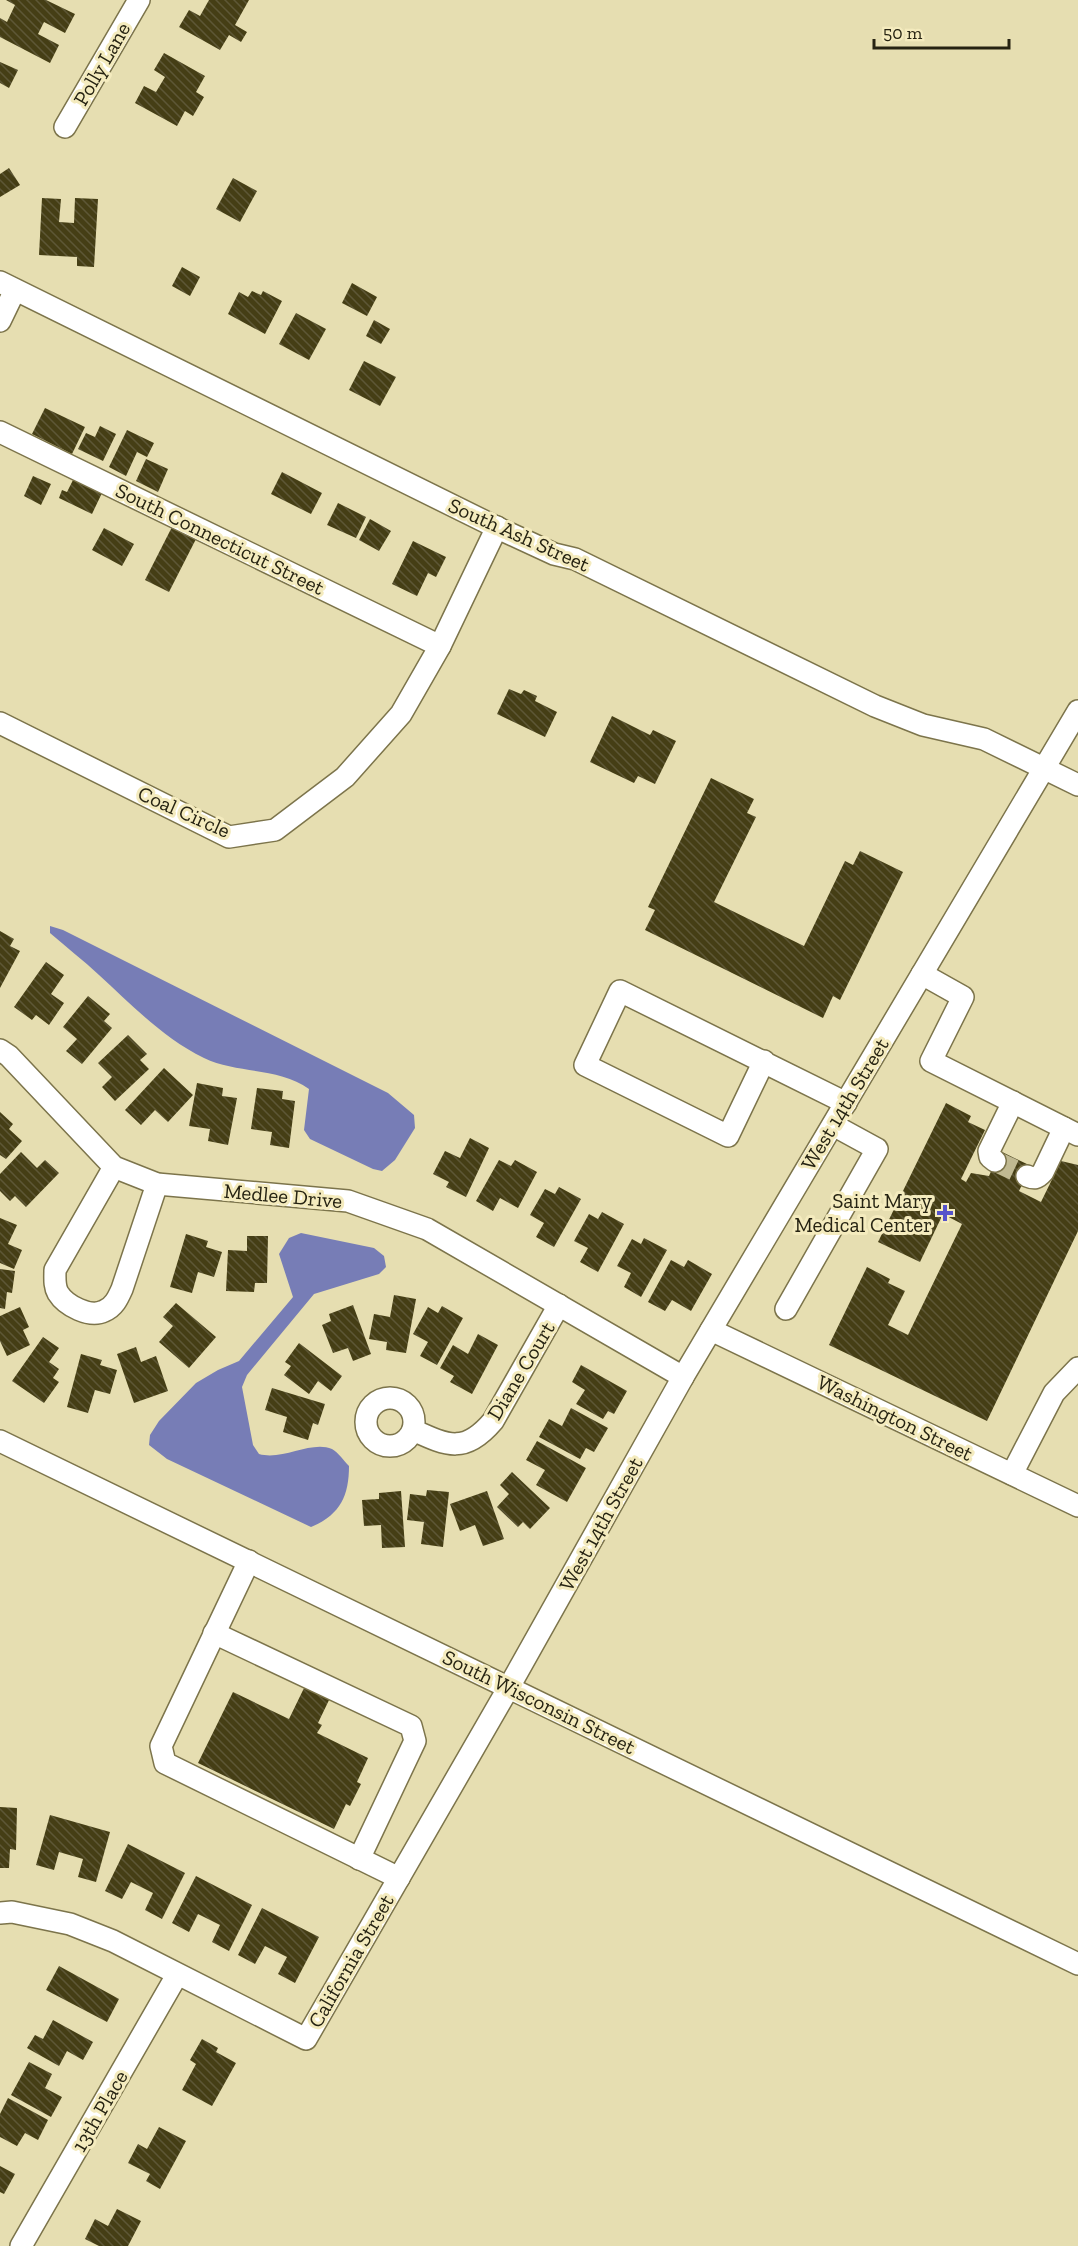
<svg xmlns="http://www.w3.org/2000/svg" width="1078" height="2246" font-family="'Zilla Slab',serif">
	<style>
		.water { fill: #777db6 }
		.building { fill: url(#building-back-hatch) }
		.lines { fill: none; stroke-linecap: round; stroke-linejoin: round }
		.minor-tunnel { stroke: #c0b991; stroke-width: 21; stroke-dasharray: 21 10; stroke-linecap: butt }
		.minor-casing { stroke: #7c744b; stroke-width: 24 }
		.minor { stroke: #fff; stroke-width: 21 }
		.poi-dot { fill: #5553ca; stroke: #f4ebbe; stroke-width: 2 }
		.labels { text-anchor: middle; stroke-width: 6; stroke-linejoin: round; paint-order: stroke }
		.street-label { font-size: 21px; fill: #262312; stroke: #f4ebbe }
		.poi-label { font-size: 21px; fill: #262312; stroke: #f4ebbe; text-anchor: end }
	</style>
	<defs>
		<pattern id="building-back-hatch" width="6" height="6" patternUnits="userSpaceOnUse" patternTransform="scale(1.5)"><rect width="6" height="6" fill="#453e15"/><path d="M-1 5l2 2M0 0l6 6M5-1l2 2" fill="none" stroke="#5d5736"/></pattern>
	</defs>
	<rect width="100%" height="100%" fill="#e6deb1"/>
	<g class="water">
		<path d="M50 926 63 930 388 1093 414 1115 415 1128 395 1160 382 1171 373 1169 310 1139 304 1130 309 1089C279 1067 237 1074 204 1058 163 1038 132 1005 99 975 83 960 66 947 50 933Z"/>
		<path d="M301 1233 374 1248 384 1256 386 1267 379 1274 314 1294 247 1375 242 1387 253 1445 259 1454C283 1461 311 1440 332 1449 338 1452 344 1461 349 1466 349 1496 340 1515 311 1527L167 1459 149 1445 150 1435 159 1421 196 1383 218 1370 239 1361 293 1297 279 1254 289 1238Z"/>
	</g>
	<g class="building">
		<path d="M6 0H46L75 14 65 33 44 22 38 34 59 45 50 63 0 37V18L7 22 15 5Z"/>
		<path d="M209 0H249L235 25 247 32 241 42 229 35 220 50 179 27 189 10 200 16Z"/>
		<path d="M164 53 205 76 196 92 204 97 193 116 185 111 177 126 135 103 144 86 156 92 165 77 154 70Z"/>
		<path d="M0 62 18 70 9 88 0 83Z"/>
		<path d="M9 168 20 185 0 197V174Z"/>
		<path d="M233 178 257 191 240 222 216 209Z"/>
		<path d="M42 198 61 199 59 222 74 223 75 198 98 199 94 267 77 266V257L39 255Z"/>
		<path d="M182 267 200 277 190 296 172 286Z"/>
		<path d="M352 283 377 297 367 316 342 303Z"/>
		<path d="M252 291 261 295 263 291 282 301 265 334 228 314 239 292 248 297Z"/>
		<path d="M296 313 326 329 309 360 279 344Z"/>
		<path d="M374 320 390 329 381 344 366 336Z"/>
		<path d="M364 361 396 377 380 406 349 390Z"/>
		<path d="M45 408 85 427 72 454 32 434Z"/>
		<path d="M100 426 116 434 103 461 78 449 86 433 95 437Z"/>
		<path d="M127 430 154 443 147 457 137 452 126 476 109 467Z"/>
		<path d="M146 459 168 469 158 492 136 481Z"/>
		<path d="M282 472 322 493 311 514 271 494Z"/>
		<path d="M33 476 51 484 41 505 24 496Z"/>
		<path d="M73 480 102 493 92 514 59 498 62 490 67 492Z"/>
		<path d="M338 503 366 517 356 538 327 525Z"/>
		<path d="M370 519 391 531 379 551 359 540Z"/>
		<path d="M172 527 196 539 169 592 145 580Z"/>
		<path d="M104 528 134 544 122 566 92 550Z"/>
		<path d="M413 541 446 557 436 577 428 573 417 596 392 584Z"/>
		<path d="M509 689 521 694 524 690 537 696 535 701 557 712 545 737 497 714Z"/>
		<path d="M612 716 650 735 653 730 676 741 655 784 638 776 634 783 590 762Z"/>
		<path d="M711 778 754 799 747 813 756 817 714 902 804 946 845 861 853 865 860 851 903 872 840 1000 833 996 823 1018 645 930 655 910 648 907Z"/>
		<path d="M0 931 14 939 10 946 20 951 0 988Z"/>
		<path d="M46 962 64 975 51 994 64 1003 49 1025 36 1015 32 1020 14 1007Z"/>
		<path d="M88 996 110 1014 104 1021 112 1028 82 1064 66 1051 77 1039 63 1027Z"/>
		<path d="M128 1035 147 1054 140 1060 149 1069 115 1101 102 1087 112 1077 98 1063Z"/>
		<path d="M164 1068 193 1095 168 1122 155 1110 141 1125 125 1110Z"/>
		<path d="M197 1083 223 1088 222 1096 237 1098 228 1145 208 1141 210 1129 189 1126Z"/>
		<path d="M257 1088 283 1091 282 1099 295 1101 289 1148 270 1145 272 1132 251 1129Z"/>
		<path d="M946 1103 971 1116 968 1122 985 1130 961 1179 966 1182 971 1173 989 1176 1000 1151 1031 1166 1019 1191 1041 1202 1061 1161 1078 1165V1231L987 1421 829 1345 867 1267 890 1279 888 1283 905 1291 888 1325 908 1335 962 1224 943 1214 920 1262 878 1242Z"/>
		<path d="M0 1112 13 1124 9 1129 22 1141 6 1159 0 1155Z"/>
		<path d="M470 1138 489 1148 466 1197 446 1187 449 1182 433 1174 445 1151 460 1158Z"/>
		<path d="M21 1152 37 1168 45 1160 59 1173 26 1207 15 1196 10 1201 0 1191V1174Z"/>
		<path d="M499 1160 511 1166 515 1160 537 1172 518 1208 500 1198 493 1211 476 1201Z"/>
		<path d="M559 1187 581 1199 554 1247 536 1237 544 1223 530 1215 545 1189 555 1194Z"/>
		<path d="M602 1212 624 1224 598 1272 580 1262 588 1248 574 1241 589 1214 598 1219Z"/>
		<path d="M0 1218 17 1225 8 1244 22 1250 14 1269 0 1263Z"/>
		<path d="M186 1234 208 1241 206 1247 222 1252 214 1277 198 1272 192 1293 170 1287Z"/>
		<path d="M247 1236H268L267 1283H255L254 1292 226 1291 228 1250 247 1251Z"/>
		<path d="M644 1238 667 1250 641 1297 624 1287 631 1273 617 1266 632 1239 641 1244Z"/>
		<path d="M671 1260 684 1267 688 1260 712 1274 691 1311 672 1300 665 1311 648 1302Z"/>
		<path d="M0 1269 15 1271 12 1293 7 1292 5 1309 0 1308Z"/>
		<path d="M394 1295 416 1299 406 1353 386 1350 387 1342 369 1339 374 1314 390 1317Z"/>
		<path d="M176 1303 216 1337 189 1368 159 1342 173 1326 163 1317Z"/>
		<path d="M353 1305 371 1354 353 1361 348 1348 333 1353 322 1325 331 1321 329 1314Z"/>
		<path d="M442 1306 463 1318 437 1365 420 1356 428 1342 413 1334 428 1307 438 1313Z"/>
		<path d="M20 1307 29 1327 23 1330 30 1345 7 1356 0 1341V1316Z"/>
		<path d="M478 1334 498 1345 472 1394 450 1382 454 1376 440 1368 453 1345 468 1354Z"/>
		<path d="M43 1337 59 1348 49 1362 59 1369 53 1378 59 1382 44 1403 12 1381Z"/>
		<path d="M299 1343 342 1376 331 1391 318 1381 309 1394 284 1375 291 1366 285 1362Z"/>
		<path d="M136 1347 141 1362 156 1356 168 1391 134 1403 117 1354Z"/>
		<path d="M81 1354 102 1360 100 1365 117 1370 110 1394 95 1390 88 1413 67 1407Z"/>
		<path d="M581 1365 627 1391 614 1414 608 1411 603 1419 576 1404 585 1390 572 1382Z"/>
		<path d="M272 1388 325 1404 318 1425 313 1423 308 1440 283 1432 287 1417 265 1410Z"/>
		<path d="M571 1408 608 1428 594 1452 586 1448 580 1459 539 1437 549 1419 562 1426Z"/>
		<path d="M537 1441 586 1468 567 1502 536 1485 545 1470 526 1460Z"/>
		<path d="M512 1472 550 1508 530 1529 523 1522 518 1527 497 1507 509 1494 500 1485Z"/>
		<path d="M427 1490 449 1492 443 1547 421 1544 424 1522 407 1520 410 1494 426 1496Z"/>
		<path d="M401 1491 405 1547 382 1548 381 1525 364 1526 362 1500 379 1499V1493Z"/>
		<path d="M487 1491 504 1539 483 1546 475 1525 460 1531 450 1504Z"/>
		<path d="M305 1686 330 1698 318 1723 322 1725 317 1733 368 1758 357 1782 361 1784 350 1806 346 1804 334 1829 198 1763 233 1692 289 1719Z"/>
		<path d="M0 1807 17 1808 16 1850 10 1849 9 1868H0Z"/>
		<path d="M50 1815 110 1832 96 1882 78 1877 83 1859 59 1852 54 1870 36 1865Z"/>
		<path d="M128 1844 185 1873 162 1919 145 1910 153 1893 131 1882 122 1899 105 1891Z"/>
		<path d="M196 1876 252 1905 229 1951 212 1942 220 1925 198 1914 189 1932 172 1923Z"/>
		<path d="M262 1908 319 1937 295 1983 278 1974 287 1957 265 1946 255 1964 238 1955Z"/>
		<path d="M59 1966 119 1999 107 2022 46 1990Z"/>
		<path d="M53 2020 93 2042 83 2060 67 2051 59 2066 27 2048 35 2035 43 2039Z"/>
		<path d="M202 2039 218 2048 216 2052 236 2063 212 2106 182 2090 196 2064 190 2060Z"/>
		<path d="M29 2062 52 2074 45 2088 62 2097 51 2117 11 2095Z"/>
		<path d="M8 2098 48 2120 38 2140 25 2133 17 2146 0 2137V2114Z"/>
		<path d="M159 2127 186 2141 160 2189 146 2181 150 2174 128 2163 138 2144 147 2149Z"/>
		<path d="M0 2166 15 2174 4 2194 0 2192Z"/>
		<path d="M117 2209 141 2221 128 2246H99L85 2239 95 2219 108 2226Z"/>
	</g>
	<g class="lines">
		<path class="minor-tunnel" d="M995 1161 1027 1176"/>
		<g class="minor-casing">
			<g id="minor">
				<path d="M65 127 139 0"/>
				<path d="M0 282 502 530 554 554 575 559 875 706 923 725 984 739 1078 785"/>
				<path d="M0 321 15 290"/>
				<path d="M0 432 440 646"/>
				<path d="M0 723 229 837 275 830 345 777 401 714 440 646 497 527"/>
				<path d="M922 974 963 997 931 1061 1078 1135"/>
				<path d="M0 1050 9 1056 114 1167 157 1184 348 1201 427 1229 683 1377"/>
				<path d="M764 1061 728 1136 585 1065 620 991 846 1103"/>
				<path d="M995 1161 990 1157 989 1151 1013 1102"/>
				<path d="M114 1167 55 1270C55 1278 54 1286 58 1293 66 1306 90 1318 104 1311 114 1307 118 1298 122 1289L157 1184"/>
				<path d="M1027 1176C1034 1179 1037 1179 1043 1172L1064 1128"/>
				<path d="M786 1309 877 1149 833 1125"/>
				<path d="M711 1330 1078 1506"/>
				<circle cx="390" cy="1422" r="24"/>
				<path d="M413 1430C448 1446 465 1454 493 1421L559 1305"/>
				<path d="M0 1441 1078 1964"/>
				<path d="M1012 1474 1054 1393 1078 1368"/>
				<path d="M249 1561 161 1746 165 1763 399 1878"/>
				<path d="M214 1633 411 1726 415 1741 359 1859"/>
				<path d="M0 1913 12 1912 70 1924 113 1941 306 2039 509 1687 683 1377 1078 711"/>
				<path d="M21 2246 177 1975"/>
			</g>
		</g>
		<use href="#minor" class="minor"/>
	</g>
	<path class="poi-dot" d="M942 1204h6v6h6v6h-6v6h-6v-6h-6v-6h6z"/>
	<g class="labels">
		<g class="street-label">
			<text transform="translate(102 64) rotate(-60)" y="7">Polly Lane</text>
			<text transform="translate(519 535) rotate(24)" y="7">South Ash Street</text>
			<text transform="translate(220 539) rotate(26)" y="7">South Connecticut Street</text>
			<text transform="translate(184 812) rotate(24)" y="7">Coal Circle</text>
			<text transform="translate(845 1104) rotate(-59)" y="7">West 14th Street</text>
			<text transform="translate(283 1196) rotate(5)" y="7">Medlee Drive</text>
			<text transform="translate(521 1371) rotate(-59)" y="7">Diane Court</text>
			<text transform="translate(895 1418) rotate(26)" y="7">Washington Street</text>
			<text transform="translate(601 1524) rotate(-61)" y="7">West 14th Street</text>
			<text transform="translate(539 1702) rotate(26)" y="7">South Wisconsin Street</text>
			<text transform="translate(351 1961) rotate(-60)" y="7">California Street</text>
			<text transform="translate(100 2111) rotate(-60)" y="7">13th Place</text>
		</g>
		<g class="poi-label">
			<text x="932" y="1208">Saint Mary<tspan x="932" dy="24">Medical Center</tspan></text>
		</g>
	</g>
	<path d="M874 39v9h135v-9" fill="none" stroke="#262312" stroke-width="3"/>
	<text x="883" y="39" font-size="18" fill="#262312" stroke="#f4ebbe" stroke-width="4.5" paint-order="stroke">50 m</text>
</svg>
